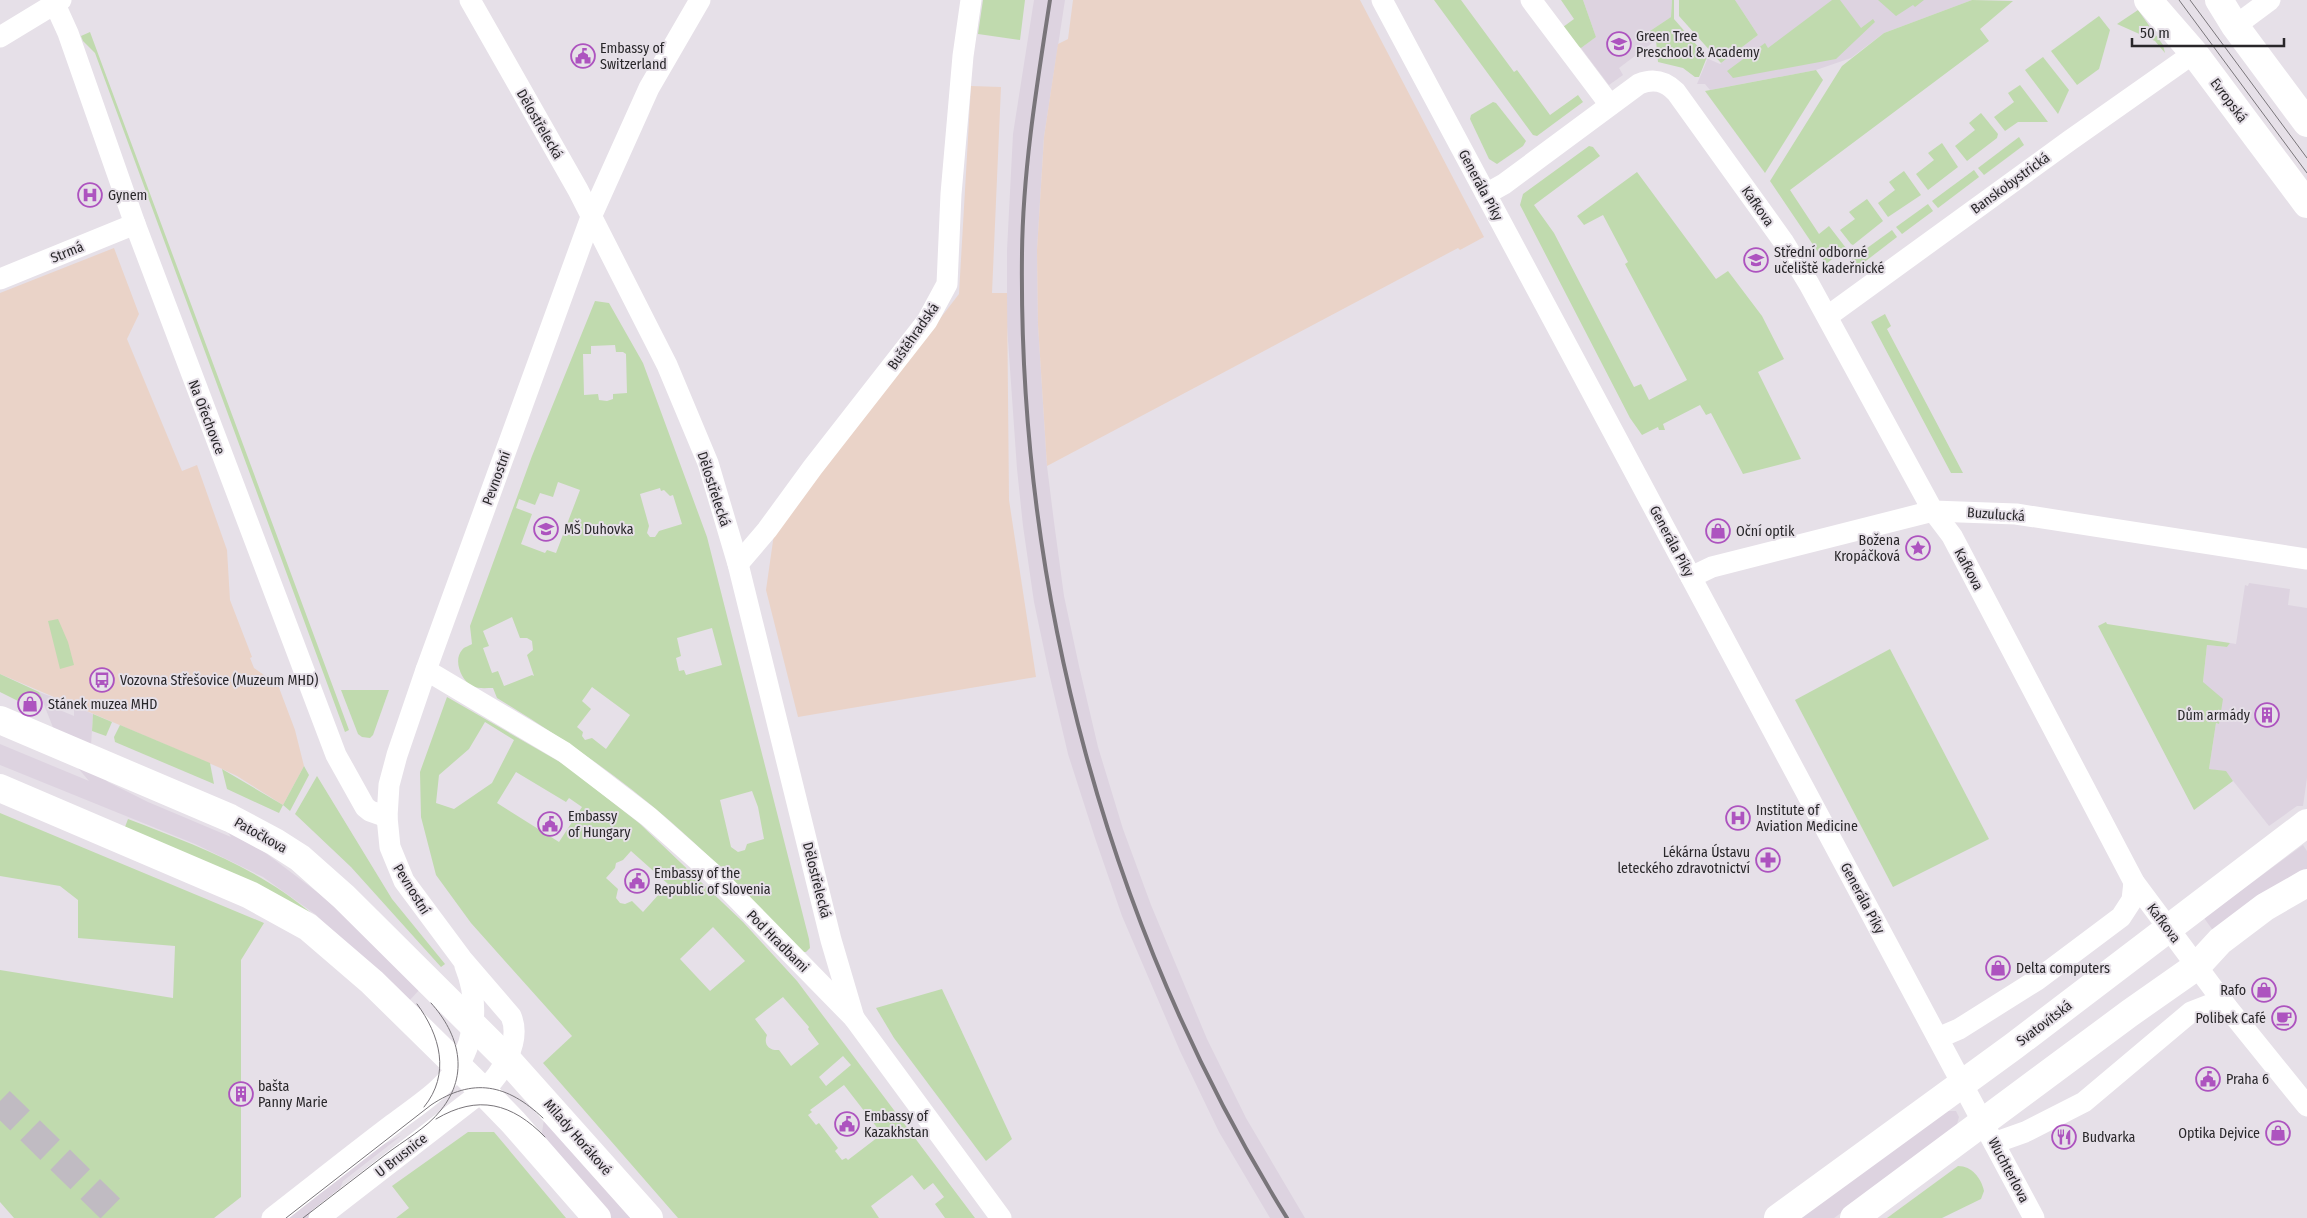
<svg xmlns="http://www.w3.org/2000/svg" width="2307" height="1218" font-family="'Fira Sans Condensed',sans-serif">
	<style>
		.built { fill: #ddd3e0 }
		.industrial { fill: #ead3c8 }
		.green { fill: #c0daae; fill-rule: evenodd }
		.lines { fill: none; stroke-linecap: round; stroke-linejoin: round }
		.highway-tunnel { stroke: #c0bbc2; stroke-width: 28; stroke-dasharray: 28 14; stroke-linecap: butt }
		.minor { stroke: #fff; stroke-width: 21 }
		.major { stroke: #fff; stroke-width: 28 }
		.tram { stroke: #79757a; stroke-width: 1 }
		.rail { stroke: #79757a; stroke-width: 4 }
		.labels { text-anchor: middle; stroke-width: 4; stroke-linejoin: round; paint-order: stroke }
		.poi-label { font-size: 14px; fill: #29272a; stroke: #e6e0e8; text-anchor: start }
		.street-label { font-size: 14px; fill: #29272a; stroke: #e6e0e8 }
	</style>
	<rect width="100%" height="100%" fill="#e6e0e8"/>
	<g class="built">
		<path d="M1034 0H1065L1044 137 1037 250 1038 325 1047 466 1054 522 1064 596 1079 666 1098 747 1123 829 1151 905 1207 1039 1246 1118 1305 1218H1270L1219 1132 1180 1051 1122 916 1095 838 1068 754 1049 673 1034 602 1023 526 1017 469 1007 326V250L1013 134Z"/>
		<path d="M1583 0H1672L1671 17 1650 31 1656 40 1619 68 1623 75 1609 85 1581 48 1596 37Z"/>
		<path d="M1735 0H1972L1884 33 1851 58 1816 70 1710 90 1705 84H1697L1707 60 1704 57 1720 64 1758 35Z"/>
		<path d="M2249 583 2290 589 2288 605 2307 608V778L2303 806H2297L2269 826 2226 772 2209 769 2216 723 2219 724 2203 683 2207 645 2227 647 2230 643 2236 644 2245 585 2248 586Z"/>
		<path d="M39 692 60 700 62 711 74 716V706L93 714 91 746 54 730Z"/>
		<path d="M0 744 89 781 72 761 101 774 108 782 148 802 231 837 225 828 255 845 325 898 422 987 408 1002 315 914 263 877 195 844 0 765Z"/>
		<path d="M2303 845 2307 851V869L2217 936 2204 918Z"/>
		<path d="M1944 1111H1956L1959 1117 1956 1128 1834 1218H1800Z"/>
		<path d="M545 1113 637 1218H609L541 1139Z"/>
		<path d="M402 1135 343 1181 336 1198 310 1218H281L353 1160Z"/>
	</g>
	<g class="industrial">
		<path d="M1073 0H1360L1484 237 1460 250 1458 248 1047 466 1038 325 1037 250 1044 137 1058 44 1068 39Z"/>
		<path d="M971 86 1001 87 992 293H1007L1009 500 1036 677 798 717 766 590 774 534 959 294Z"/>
		<path d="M114 248 139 314 127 339 182 471 197 465 227 550 230 600 252 657 250 658 254 668 278 685 295 730 304 766 283 805 237 776 218 767 0 674V293Z"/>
	</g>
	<g class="green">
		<path d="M983 0H1025L1020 40 978 34Z"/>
		<path d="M1434 0H1461L1514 72 1517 70 1550 115 1578 95 1583 102 1537 136 1533 135Z"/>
		<path d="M1561 0H1583L1596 37 1581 48 1576 45 1563 27 1574 19Z"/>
		<path d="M1672 0H1674V19L1707 57 1699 77H1695L1683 68 1658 62 1656 40 1650 31 1671 17Z"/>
		<path d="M1679 0H1735L1758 35 1721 63 1679 16Z"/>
		<path d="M1832 0H1840L1861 28 1873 19 1875 22 1836 59 1733 78 1727 71 1765 43 1768 48Z"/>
		<path d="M1878 0H1924L1915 7 1913 5 1896 16Z"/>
		<path d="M1972 0 2013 1 1980 29 1989 41 1790 190 1819 234 1829 226 1846 248 1826 264 1770 181 1842 66 1884 33Z"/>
		<path d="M2138 10 2163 45 2165 53 2155 41 2117 24Z"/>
		<path d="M2099 16 2110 30 2099 69 2077 85 2051 51Z"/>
		<path d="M90 32 349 730 345 732 95 53 83 41 81 36Z"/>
		<path d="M2043 57 2069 90 2058 114 2025 70Z"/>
		<path d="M1816 70 1823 80 1765 173 1705 91Z"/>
		<path d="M2020 85 2048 122H2018L2005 131 1994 117 2014 102 2008 93Z"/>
		<path d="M1493 102 1496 103 1526 141 1523 146 1497 164 1489 159 1470 119 1471 115Z"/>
		<path d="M1981 113 1998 134 1997 138 1967 161 1955 146 1975 130 1969 123Z"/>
		<path d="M2019 137 2024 145 1984 175 1978 168Z"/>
		<path d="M1942 143 1958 167 1928 190 1916 174 1934 160 1928 153Z"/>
		<path d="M1589 146 1593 147 1600 156 1534 205 1554 233 1634 387 1641 384 1649 400 1687 380 1625 264 1628 262 1603 215 1584 225 1577 216 1637 172 1716 279 1728 271 1762 316 1784 359 1758 372 1801 459 1743 474 1711 413 1706 415 1700 405 1663 424 1665 430H1659L1658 427 1642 435 1630 418 1520 205 1523 194Z"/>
		<path d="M1974 170 1979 177 1938 208 1932 201Z"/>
		<path d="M1904 171 1921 195 1888 217 1878 203 1895 190 1889 182Z"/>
		<path d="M1867 199 1883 221 1853 245 1851 244 1840 230 1855 219 1849 212Z"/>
		<path d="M1928 204 1933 211 1902 234 1896 227Z"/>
		<path d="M1892 230 1897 237 1858 267 1852 259Z"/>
		<path d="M595 301 609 303 643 363 707 537 809 939 810 948 806 952H802C759 907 717 862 670 821 616 774 558 735 497 698L493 688C486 688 478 689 472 686 461 680 453 660 462 650 464 647 469 646 472 644L470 626 532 456ZM615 345 616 352H623L626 354 627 393 613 394V399L607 401 599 400 598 394 584 395 583 354H591V346ZM558 482 580 490 556 553 547 550 545 553 521 544 532 514 516 508 519 499 535 505 540 493 553 497ZM660 488 661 491 664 490 670 496 673 495 682 524 659 531 655 537H650L647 533 649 526 640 494ZM512 617 520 638H527L532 641 533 650 527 655 534 676 532 675 504 686 498 671 492 673 483 648 489 646 483 631ZM712 628 722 665 686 675 684 670 679 671 676 658 681 656 677 638ZM592 687 630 715 606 749 592 738 585 740 582 736 583 732 577 727 591 709 582 701ZM752 791 758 807 764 839 747 844 745 850 738 852 731 847 720 800Z"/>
		<path d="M1885 314 1891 326 1887 329 1963 473H1951L1871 322Z"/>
		<path d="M58 619 68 642 74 665 60 669 48 621Z"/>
		<path d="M2106 622 2107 624 2230 643 2227 647 2207 645 2203 682 2223 699 2219 724 2216 723 2209 769 2226 771 2233 781 2194 810 2098 626Z"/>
		<path d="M1890 649 1989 839 1893 887 1795 700Z"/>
		<path d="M0 674 39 692 42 698 40 703 23 696 20 702 0 692Z"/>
		<path d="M341 690H389L373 735 370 738 362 737 358 734Z"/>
		<path d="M447 697 565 765 639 823 743 922 797 981 975 1218H945L935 1204 944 1197 933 1183 924 1190 912 1175 871 1206 879 1218H678L543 1063 572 1036 471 923 436 875 421 817 420 772ZM485 722 514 740 492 783 454 809 436 803 439 775 469 749ZM516 772 566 802 569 798 582 807 559 842 497 803ZM631 851 668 884 643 912 632 901 625 904 620 903 616 898 618 889 606 878 615 868 616 863 623 860ZM713 927 745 961 710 991 680 959ZM783 997 809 1027 808 1029 819 1044 791 1066 779 1050C769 1051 763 1044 767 1035L755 1019ZM843 1056 851 1065 826 1086 819 1077ZM844 1085 882 1134 848 1160 846 1158 842 1160 835 1151 838 1148 819 1123 816 1125 808 1115 812 1112 810 1110Z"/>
		<path d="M93 714 112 722 106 736 92 731Z"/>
		<path d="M120 725 210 763 214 784 115 742 114 737Z"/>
		<path d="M304 766 309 775 290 811 283 805 279 813 227 789 222 769 283 805Z"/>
		<path d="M317 776 392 899 445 964 441 967 351 867 295 814Z"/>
		<path d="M0 813 264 923 241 960V1197L214 1218H14L0 1202V970L173 998 175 946 78 938V900L60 886 0 876Z"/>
		<path d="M128 819C193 844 258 868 311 913L125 827Z"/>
		<path d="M942 989 1012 1139 986 1161 894 1038 876 1008Z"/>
		<path d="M468 1132H494L566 1218H396L409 1208 392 1186Z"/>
		<path d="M1958 1166C1972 1166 1981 1178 1984 1191L1981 1199 1942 1218H1887Z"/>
	</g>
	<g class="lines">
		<path class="highway-tunnel" d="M0 1101 120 1218"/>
		<g class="minor">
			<path d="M53 0 68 33 135 224 336 755 365 807 370 811 387 817"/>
			<path d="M470 0 578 190 667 365 708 463 738 564 831 940 854 1018"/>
			<path d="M1382 0 2034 1218"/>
			<path d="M1531 0 1610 105"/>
			<path d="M2235 26 2270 0"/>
			<path d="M0 37 61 0"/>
			<path d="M1486 194 1504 184 1639 84C1654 78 1665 81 1676 92L1783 241 1809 284 1933 511 1952 536 2134 882 2227 1007 2307 1106"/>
			<path d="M0 279 135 224"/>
			<path d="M1828 316 2069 141 2194 53"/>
			<path d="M738 564 767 530 813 467 927 321 947 284 951 194 963 56 971 0"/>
			<path d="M1691 577 1712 567 1933 511 2016 514 2307 559"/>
			<path d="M426 670 564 752 649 817 711 872 854 1018 1001 1218"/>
			<path d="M1938 1038 1959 1029 2037 980 2121 917 2132 900 2134 882"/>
			<path d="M1994 1143 2025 1132 2084 1102 2191 1012 2209 1005 2227 1007"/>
			<path d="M272 1218C312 1187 352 1155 393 1124 415 1107 444 1089 458 1066 477 1036 478 998 465 966"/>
			<path d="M319 1218 483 1091C501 1074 522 1042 511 1016L462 959 404 881 390 847 387 817 389 785 397 755 426 670 591 217 649 88 700 0"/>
		</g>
		<g class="major">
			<path d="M2148 0 2194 53 2307 204"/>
			<path d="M2219 0 2235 26 2307 123"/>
			<path d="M0 720 230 818 275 842 300 858 344 897 506 1058 649 1218"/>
			<path d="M0 788 250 895 308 927 372 982 480 1088 513 1122 597 1218"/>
			<path d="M1778 1218 2014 1046 2307 823"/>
			<path d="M1854 1218 2130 1013 2197 966 2220 941 2265 907 2307 883"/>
		</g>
		<g class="tram">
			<path d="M2179 0 2307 173"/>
			<path d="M2190 0 2307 158"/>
			<path d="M417 1004C440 1035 451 1074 424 1107"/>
			<path d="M436 1119C478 1094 512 1103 545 1137"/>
			<path d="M286 1218 431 1105C473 1077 507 1084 543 1118"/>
			<path d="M303 1218C330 1197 358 1176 385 1155 403 1141 427 1128 441 1110 470 1074 459 1034 431 1003"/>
		</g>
		<path class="rail" d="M1050 0C1037 84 1023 169 1022 253 1018 591 1108 930 1287 1218"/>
	</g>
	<defs>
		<g id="school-ring" transform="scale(1.25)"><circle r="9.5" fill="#e6e0e8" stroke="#ad53bf" stroke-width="1.5"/><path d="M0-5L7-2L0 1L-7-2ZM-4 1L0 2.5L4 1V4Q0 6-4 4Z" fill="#ad53bf"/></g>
		<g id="civic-ring" transform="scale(1.25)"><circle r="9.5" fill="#e6e0e8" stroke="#ad53bf" stroke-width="1.5"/><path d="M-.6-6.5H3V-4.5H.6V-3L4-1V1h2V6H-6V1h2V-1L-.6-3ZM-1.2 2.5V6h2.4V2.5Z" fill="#ad53bf"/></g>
		<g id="hospital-ring" transform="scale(1.25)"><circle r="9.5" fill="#e6e0e8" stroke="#ad53bf" stroke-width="1.5"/><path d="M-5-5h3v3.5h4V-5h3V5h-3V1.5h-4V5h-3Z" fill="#ad53bf"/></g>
		<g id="university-ring" transform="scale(1.25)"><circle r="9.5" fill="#e6e0e8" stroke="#ad53bf" stroke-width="1.5"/><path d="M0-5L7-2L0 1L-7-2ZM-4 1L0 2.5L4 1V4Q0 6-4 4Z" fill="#ad53bf"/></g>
		<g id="shop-ring" transform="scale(1.25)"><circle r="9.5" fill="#e6e0e8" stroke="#ad53bf" stroke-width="1.5"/><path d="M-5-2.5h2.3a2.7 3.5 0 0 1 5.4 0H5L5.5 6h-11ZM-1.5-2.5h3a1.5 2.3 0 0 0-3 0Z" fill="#ad53bf"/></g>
		<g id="sight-ring" transform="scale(1.25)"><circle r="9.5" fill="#e6e0e8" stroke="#ad53bf" stroke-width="1.5"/><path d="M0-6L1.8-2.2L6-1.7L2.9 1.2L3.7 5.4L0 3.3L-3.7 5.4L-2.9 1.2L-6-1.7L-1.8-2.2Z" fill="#ad53bf"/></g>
		<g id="bus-ring" transform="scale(1.25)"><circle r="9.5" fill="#e6e0e8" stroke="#ad53bf" stroke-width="1.5"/><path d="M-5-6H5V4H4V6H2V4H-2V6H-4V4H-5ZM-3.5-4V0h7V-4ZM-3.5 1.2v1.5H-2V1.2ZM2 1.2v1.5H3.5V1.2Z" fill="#ad53bf"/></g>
		<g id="building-ring" transform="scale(1.25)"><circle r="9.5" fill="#e6e0e8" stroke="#ad53bf" stroke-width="1.5"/><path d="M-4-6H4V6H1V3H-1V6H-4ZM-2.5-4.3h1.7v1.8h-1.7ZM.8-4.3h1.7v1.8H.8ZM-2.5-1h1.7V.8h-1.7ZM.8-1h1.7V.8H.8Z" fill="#ad53bf"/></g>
		<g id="pharmacy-ring" transform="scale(1.25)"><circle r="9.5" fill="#e6e0e8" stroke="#ad53bf" stroke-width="1.5"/><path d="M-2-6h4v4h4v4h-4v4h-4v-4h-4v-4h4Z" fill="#ad53bf"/></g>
		<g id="cafe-ring" transform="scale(1.25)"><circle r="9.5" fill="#e6e0e8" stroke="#ad53bf" stroke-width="1.5"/><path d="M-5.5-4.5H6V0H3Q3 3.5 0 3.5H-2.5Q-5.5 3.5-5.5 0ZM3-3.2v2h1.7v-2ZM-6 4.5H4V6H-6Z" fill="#ad53bf"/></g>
		<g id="restaurant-ring" transform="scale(1.25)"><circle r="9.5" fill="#e6e0e8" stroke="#ad53bf" stroke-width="1.5"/><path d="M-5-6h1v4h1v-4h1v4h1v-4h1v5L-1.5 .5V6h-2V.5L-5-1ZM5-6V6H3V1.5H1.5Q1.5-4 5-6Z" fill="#ad53bf"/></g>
	</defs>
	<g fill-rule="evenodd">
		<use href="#school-ring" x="1619" y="44"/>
		<use href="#civic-ring" x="583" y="56"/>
		<use href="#hospital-ring" x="90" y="195"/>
		<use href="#university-ring" x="1756" y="260"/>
		<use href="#school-ring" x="546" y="529"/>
		<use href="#shop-ring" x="1718" y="531"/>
		<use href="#sight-ring" x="1918" y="548"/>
		<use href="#bus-ring" x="102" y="680"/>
		<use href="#shop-ring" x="30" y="704"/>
		<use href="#building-ring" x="2267" y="715"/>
		<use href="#hospital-ring" x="1738" y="818"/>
		<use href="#civic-ring" x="550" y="824"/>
		<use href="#pharmacy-ring" x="1768" y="860"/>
		<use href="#civic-ring" x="637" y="881"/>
		<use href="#shop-ring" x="1998" y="968"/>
		<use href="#shop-ring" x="2264" y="990"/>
		<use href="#cafe-ring" x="2284" y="1018"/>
		<use href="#civic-ring" x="2208" y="1079"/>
		<use href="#building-ring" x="241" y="1094"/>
		<use href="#civic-ring" x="847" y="1124"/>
		<use href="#shop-ring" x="2278" y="1133"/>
		<use href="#restaurant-ring" x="2064" y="1137"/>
	</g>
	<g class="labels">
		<g class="poi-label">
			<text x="1636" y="41">Green Tree<tspan x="1636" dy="16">Preschool &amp; Academy</tspan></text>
			<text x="600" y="53">Embassy of<tspan x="600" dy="16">Switzerland</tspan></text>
			<text x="108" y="200">Gynem</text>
			<text x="1774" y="257">Střední odborné<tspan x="1774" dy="16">učeliště kadeřnické</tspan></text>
			<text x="564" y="534">MŠ Duhovka</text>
			<text x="1736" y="536">Oční optik</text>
			<text x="1900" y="545" text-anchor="end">Božena<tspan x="1900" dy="16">Kropáčková</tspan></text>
			<text x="120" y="685">Vozovna Střešovice (Muzeum MHD)</text>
			<text x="48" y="709">Stánek muzea MHD</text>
			<text x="2250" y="720" text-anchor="end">Dům armády</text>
			<text x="1756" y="815">Institute of<tspan x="1756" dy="16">Aviation Medicine</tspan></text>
			<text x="568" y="821">Embassy<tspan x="568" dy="16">of Hungary</tspan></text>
			<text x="1750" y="857" text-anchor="end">Lékárna Ústavu<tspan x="1750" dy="16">leteckého zdravotnictví</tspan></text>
			<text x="654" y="878">Embassy of the<tspan x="654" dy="16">Republic of Slovenia</tspan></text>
			<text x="2016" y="973">Delta computers</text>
			<text x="2246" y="995" text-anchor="end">Rafo</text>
			<text x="2266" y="1023" text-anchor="end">Polibek Café</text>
			<text x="2226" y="1084">Praha 6</text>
			<text x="258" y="1091">bašta<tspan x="258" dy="16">Panny Marie</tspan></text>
			<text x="864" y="1121">Embassy of<tspan x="864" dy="16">Kazakhstan</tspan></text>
			<text x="2260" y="1138" text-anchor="end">Optika Dejvice</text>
			<text x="2082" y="1142">Budvarka</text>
		</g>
		<g class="street-label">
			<text transform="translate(2229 100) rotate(53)" y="5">Evropská</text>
			<text transform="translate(540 124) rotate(60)" y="5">Dělostřelecká</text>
			<text transform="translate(2010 183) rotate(-36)" y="5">Banskobystrická</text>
			<text transform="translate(1481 185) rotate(62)" y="5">Generála Píky</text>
			<text transform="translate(1758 206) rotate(55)" y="5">Kafkova</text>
			<text transform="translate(67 252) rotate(-22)" y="5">Strmá</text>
			<text transform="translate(913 336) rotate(-55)" y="5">Buštěhradská</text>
			<text transform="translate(207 417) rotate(69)" y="5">Na Ořechovce</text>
			<text transform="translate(496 478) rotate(-70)" y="5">Pevnostní</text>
			<text transform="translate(714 489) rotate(72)" y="5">Dělostřelecká</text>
			<text transform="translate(1996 514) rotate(4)" y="5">Buzulucká</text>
			<text transform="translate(1672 541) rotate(62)" y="5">Generála Píky</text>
			<text transform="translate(1969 569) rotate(62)" y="5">Kafkova</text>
			<text transform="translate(261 835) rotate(29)" y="5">Patočkova</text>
			<text transform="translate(817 880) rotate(76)" y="5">Dělostřelecká</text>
			<text transform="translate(412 889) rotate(58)" y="5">Pevnostní</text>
			<text transform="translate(1863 898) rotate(62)" y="5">Generála Píky</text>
			<text transform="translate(2164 923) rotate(53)" y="5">Kafkova</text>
			<text transform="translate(778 941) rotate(45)" y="5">Pod Hradbami</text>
			<text transform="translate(2044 1023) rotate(-37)" y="5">Svatovítská</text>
			<text transform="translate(578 1137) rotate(49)" y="5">Milady Horákové</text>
			<text transform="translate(401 1155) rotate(-38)" y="5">U Brusnice</text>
			<text transform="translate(2009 1170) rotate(62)" y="5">Wuchterlova</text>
		</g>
	</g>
	<path d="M2132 38v8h152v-8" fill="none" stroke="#29272a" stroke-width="2.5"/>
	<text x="2140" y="38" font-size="15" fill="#29272a" stroke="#e6e0e8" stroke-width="4" paint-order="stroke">50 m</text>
</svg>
